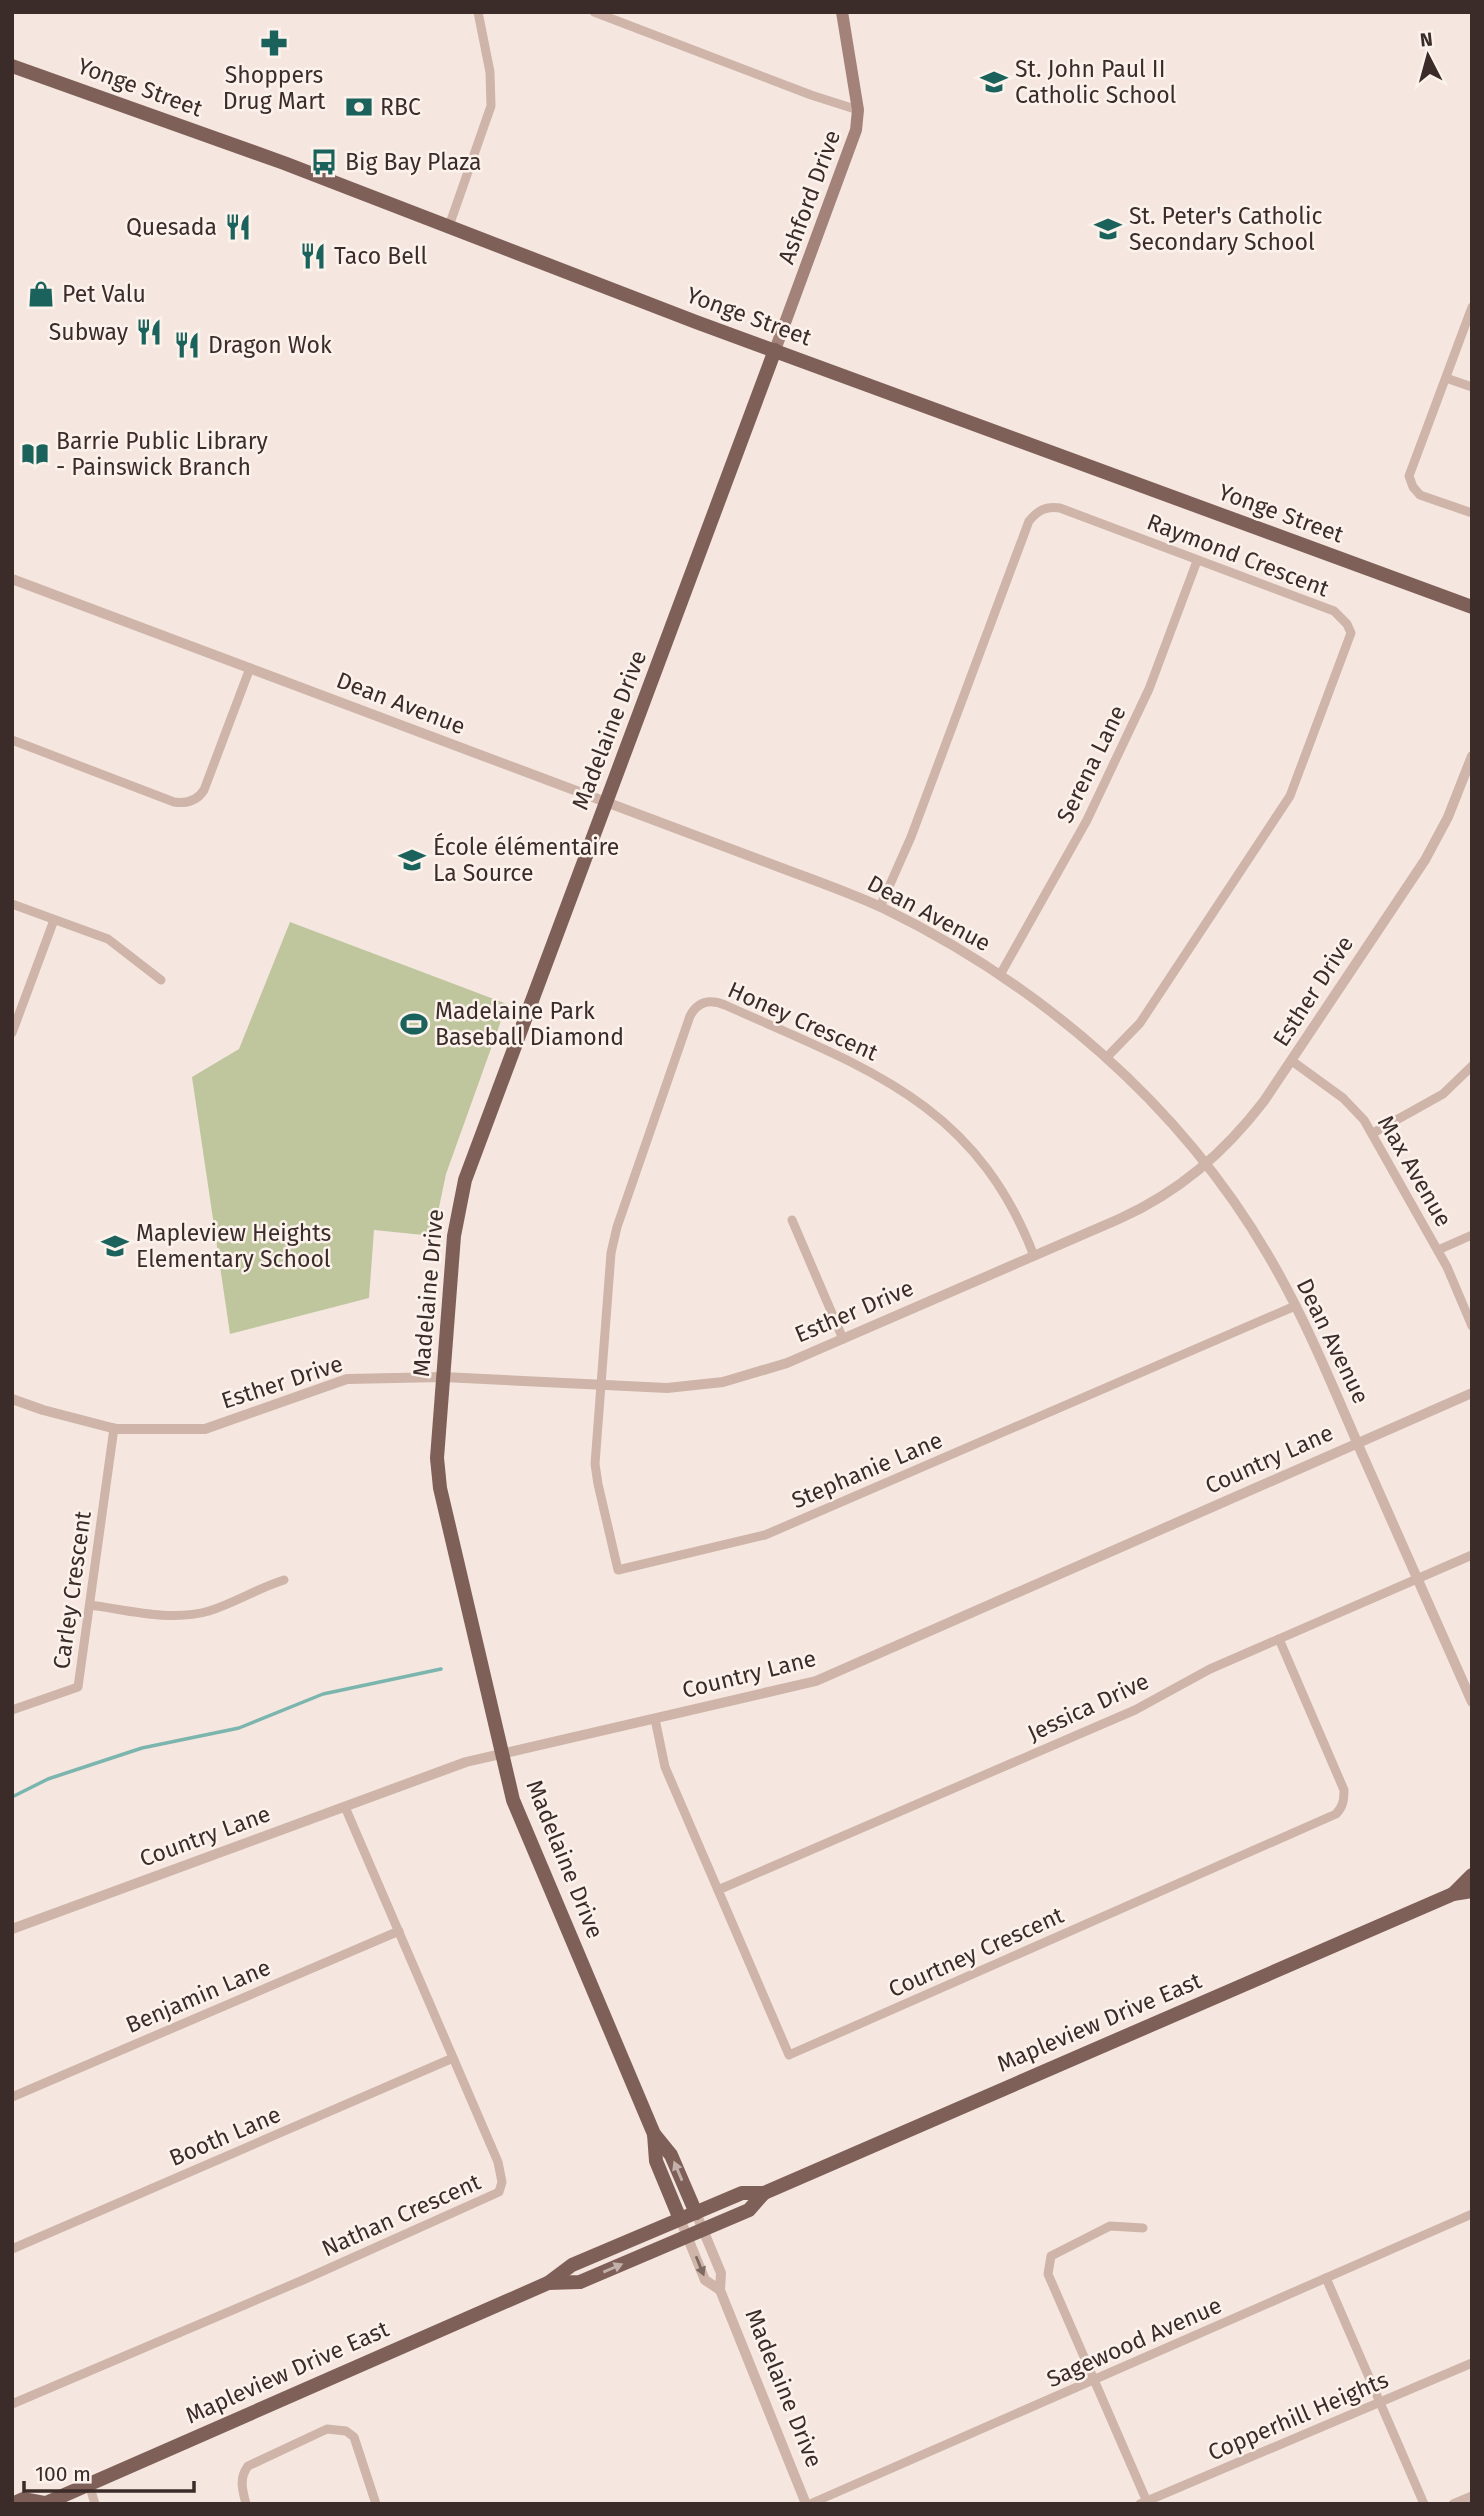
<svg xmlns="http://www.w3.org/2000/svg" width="1484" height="2516" font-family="'Fira Sans',sans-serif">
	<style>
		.green { fill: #bfc69d }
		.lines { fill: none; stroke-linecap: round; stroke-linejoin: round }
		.stream { stroke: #7bb5ae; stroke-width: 3.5 }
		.minor { stroke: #cfb4a9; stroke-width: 9 }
		.tertiary { stroke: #cfb4a9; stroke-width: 10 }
		.secondary { stroke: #a3827a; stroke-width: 12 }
		.primary { stroke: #7f6059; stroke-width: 14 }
		.oneway { fill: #c4b0aa }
		.oneway2 { fill: #7e6963 }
		.labels { text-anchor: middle; stroke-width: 5; stroke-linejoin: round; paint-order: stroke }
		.poi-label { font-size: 23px; fill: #3c2c29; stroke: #fcf2ec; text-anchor: start }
		.street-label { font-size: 23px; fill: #3c2c29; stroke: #fcf2ec }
	</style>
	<rect width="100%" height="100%" fill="#f5e7df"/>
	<path class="green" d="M290 922 507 1004 446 1174 433 1236 374 1230 369 1298 230 1334 192 1077 239 1049Z"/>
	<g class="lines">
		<path class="stream" d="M12 1797 48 1779 142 1748 239 1728 323 1694 441 1669"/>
		<g class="minor">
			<path d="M594 12 811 95 858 110"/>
			<path d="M449 226 491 106 490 72 478 12"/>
			<path d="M1472 307 1409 476 1413 487 1420 495 1472 513"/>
			<path d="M1446 378 1472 387"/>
			<path d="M12 740 174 802C187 804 197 801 204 790L250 668"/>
			<path d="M12 904 108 939 161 980"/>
			<path d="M880 907 911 837 1029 521C1038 510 1046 506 1060 508L1334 611 1347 624 1351 633 1290 796 1140 1023 1106 1058"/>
			<path d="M1000 975 1087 820 1149 689 1197 561"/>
			<path d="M12 1033 54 920"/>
			<path d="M1292 1061 1343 1098 1364 1120 1447 1267 1472 1326"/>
			<path d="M1373 1133 1443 1094 1472 1066"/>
			<path d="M792 1220 843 1339"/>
			<path d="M1438 1250 1472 1235"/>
			<path d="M1034 1256C975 1101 863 1067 725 1005 710 999 698 1001 690 1016L617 1227 611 1253 595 1464 598 1484 618 1570 765 1535 1295 1306"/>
			<path d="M90 1605C128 1610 171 1622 209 1611 235 1603 258 1588 284 1580"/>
			<path d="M12 1710 78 1687 114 1428"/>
			<path d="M655 1719 665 1767 789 2055 1336 1814C1343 1807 1344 1800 1344 1790L1279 1639"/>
			<path d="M718 1890 1135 1710 1210 1669 1472 1555"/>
			<path d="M12 2097 399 1931"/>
			<path d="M1143 2228 1110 2226 1051 2256 1048 2274 1148 2504"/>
			<path d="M12 2249 453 2058"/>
			<path d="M1326 2278 1424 2504"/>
			<path d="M12 2404 303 2280 499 2192 502 2182 498 2162 345 1807"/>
			<path d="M89 2484 95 2504"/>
			<path d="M246 2504C242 2489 239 2478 248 2466L327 2429 346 2431 354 2437 376 2504"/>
			<path d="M810 2504 1472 2214"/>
			<path d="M1140 2504 1472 2363"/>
			<path d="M1453 2504 1472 2496"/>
		</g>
		<g class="tertiary">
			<path d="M12 579 795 873C825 884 855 895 883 908 1040 984 1180 1104 1268 1255 1304 1316 1331 1382 1359 1447 1397 1532 1434 1617 1472 1702"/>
			<path d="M12 1399 43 1410 116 1429H205L347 1379 443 1377 667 1388 723 1382 787 1363 1119 1219C1179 1192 1224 1153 1264 1101L1425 860 1448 817 1472 756"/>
			<path d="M12 1929 466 1762 816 1681 1472 1393"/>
			<path d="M696 2213 721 2273 720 2290 806 2504"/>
			<path d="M680 2219 705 2280 720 2290"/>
		</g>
		<path class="secondary" d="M775 350 856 130 858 110 842 12"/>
		<g class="primary">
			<path d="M12 66 284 163 696 322 1472 607"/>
			<path d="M1453 1894 1472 1875"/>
			<path d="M654 2134 656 2161 680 2219"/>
			<path d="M696 2213 671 2155 654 2134 513 1800 440 1488 437 1458 454 1236 465 1180 775 350"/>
			<path d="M548 2283 580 2282 749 2210 764 2193"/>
			<path d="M12 2504 23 2499 44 2503"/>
			<path d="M44 2504 548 2283 572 2265 742 2193H764L1453 1894 1472 1891"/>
		</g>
	</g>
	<defs><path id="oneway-solid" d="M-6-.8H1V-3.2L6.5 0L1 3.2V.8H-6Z" transform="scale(1.75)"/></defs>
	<g class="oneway">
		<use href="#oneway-solid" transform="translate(678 2171) rotate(-113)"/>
		<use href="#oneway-solid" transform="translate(613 2268) rotate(-23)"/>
	</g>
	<use class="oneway2" href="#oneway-solid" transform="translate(700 2266) rotate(68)"/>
	<defs>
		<g id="pharmacy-bare" transform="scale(2.1)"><path d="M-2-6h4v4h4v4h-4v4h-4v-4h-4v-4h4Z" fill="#1a625b" stroke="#fcf2ec" stroke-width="2.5" paint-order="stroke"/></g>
		<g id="school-bare" transform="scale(2.1)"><path d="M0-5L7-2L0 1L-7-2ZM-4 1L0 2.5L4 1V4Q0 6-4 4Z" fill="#1a625b" stroke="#fcf2ec" stroke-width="2.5" paint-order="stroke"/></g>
		<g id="bank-bare" transform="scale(2.1)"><path d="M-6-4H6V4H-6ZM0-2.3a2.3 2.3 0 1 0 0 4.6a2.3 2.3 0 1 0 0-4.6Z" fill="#1a625b" stroke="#fcf2ec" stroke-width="2.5" paint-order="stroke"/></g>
		<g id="bus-bare" transform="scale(2.1)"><path d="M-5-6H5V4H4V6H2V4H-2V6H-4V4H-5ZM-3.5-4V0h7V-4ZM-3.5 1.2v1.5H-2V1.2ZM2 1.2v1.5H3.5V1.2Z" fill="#1a625b" stroke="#fcf2ec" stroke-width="2.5" paint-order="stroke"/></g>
		<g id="restaurant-bare" transform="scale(2.1)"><path d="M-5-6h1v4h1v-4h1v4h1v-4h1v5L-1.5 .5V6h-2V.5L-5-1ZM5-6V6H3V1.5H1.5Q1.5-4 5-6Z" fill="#1a625b" stroke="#fcf2ec" stroke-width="2.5" paint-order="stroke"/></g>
		<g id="shop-bare" transform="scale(2.1)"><path d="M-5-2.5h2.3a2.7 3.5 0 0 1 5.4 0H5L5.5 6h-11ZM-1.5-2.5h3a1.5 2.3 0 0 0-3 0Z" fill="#1a625b" stroke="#fcf2ec" stroke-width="2.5" paint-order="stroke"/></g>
		<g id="library-bare" transform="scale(2.1)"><path d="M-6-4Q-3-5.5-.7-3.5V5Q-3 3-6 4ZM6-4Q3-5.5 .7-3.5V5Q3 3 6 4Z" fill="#1a625b" stroke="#fcf2ec" stroke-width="2.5" paint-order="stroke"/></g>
		<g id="stadium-bare" transform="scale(2.1)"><path d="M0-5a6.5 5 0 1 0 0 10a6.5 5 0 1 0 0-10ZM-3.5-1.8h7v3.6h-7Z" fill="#1a625b" stroke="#fcf2ec" stroke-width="2.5" paint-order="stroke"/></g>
	</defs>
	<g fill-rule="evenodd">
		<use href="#pharmacy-bare" x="274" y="43"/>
		<use href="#school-bare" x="994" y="82"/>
		<use href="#bank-bare" x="359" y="107"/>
		<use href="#bus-bare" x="324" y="162"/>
		<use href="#restaurant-bare" x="238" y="227"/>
		<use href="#school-bare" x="1108" y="229"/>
		<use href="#restaurant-bare" x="313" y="256"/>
		<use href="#shop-bare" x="41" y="294"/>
		<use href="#restaurant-bare" x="149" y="332"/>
		<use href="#restaurant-bare" x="187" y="345"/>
		<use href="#library-bare" x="35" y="454"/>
		<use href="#school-bare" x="412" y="860"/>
		<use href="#stadium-bare" x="414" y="1024"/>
		<use href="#school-bare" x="115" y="1246"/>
	</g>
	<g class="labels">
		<g class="poi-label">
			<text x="1015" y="77">St. John Paul II<tspan x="1015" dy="26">Catholic School</tspan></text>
			<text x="274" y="83" text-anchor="middle">Shoppers<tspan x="274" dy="26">Drug Mart</tspan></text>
			<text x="380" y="115">RBC</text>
			<text x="345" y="170">Big Bay Plaza</text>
			<text x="1129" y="224">St. Peter's Catholic<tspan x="1129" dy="26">Secondary School</tspan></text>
			<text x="217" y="235" text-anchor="end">Quesada</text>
			<text x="334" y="264">Taco Bell</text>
			<text x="62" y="302">Pet Valu</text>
			<text x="128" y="340" text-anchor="end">Subway</text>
			<text x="208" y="353">Dragon Wok</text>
			<text x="56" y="449">Barrie Public Library<tspan x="56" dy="26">- Painswick Branch</tspan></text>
			<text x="433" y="855">École élémentaire<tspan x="433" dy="26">La Source</tspan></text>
			<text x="435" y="1019">Madelaine Park<tspan x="435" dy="26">Baseball Diamond</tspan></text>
			<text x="136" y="1241">Mapleview Heights<tspan x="136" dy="26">Elementary School</tspan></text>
		</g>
		<g class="street-label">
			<text transform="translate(140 87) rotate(20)" y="8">Yonge Street</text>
			<text transform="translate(809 197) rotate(-70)" y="8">Ashford Drive</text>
			<text transform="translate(749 316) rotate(20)" y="8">Yonge Street</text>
			<text transform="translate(1281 513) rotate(20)" y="8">Yonge Street</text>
			<text transform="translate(1238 555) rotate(21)" y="8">Raymond Crescent</text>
			<text transform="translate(401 703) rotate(21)" y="8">Dean Avenue</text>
			<text transform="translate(609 730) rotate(-69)" y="8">Madelaine Drive</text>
			<text transform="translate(1091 764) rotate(-64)" y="8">Serena Lane</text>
			<text transform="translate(929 913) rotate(28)" y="8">Dean Avenue</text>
			<text transform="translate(1313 991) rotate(-57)" y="8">Esther Drive</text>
			<text transform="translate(803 1021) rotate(24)" y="8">Honey Crescent</text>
			<text transform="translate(1415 1171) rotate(60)" y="8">Max Avenue</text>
			<text transform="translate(428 1293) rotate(-85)" y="8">Madelaine Drive</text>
			<text transform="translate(854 1311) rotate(-23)" y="8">Esther Drive</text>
			<text transform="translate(1333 1341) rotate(64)" y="8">Dean Avenue</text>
			<text transform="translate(282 1382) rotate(-18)" y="8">Esther Drive</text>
			<text transform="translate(1269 1459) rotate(-24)" y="8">Country Lane</text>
			<text transform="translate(867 1470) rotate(-23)" y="8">Stephanie Lane</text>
			<text transform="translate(72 1590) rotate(-82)" y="8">Carley Crescent</text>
			<text transform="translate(749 1674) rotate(-14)" y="8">Country Lane</text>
			<text transform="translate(1088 1707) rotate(-25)" y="8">Jessica Drive</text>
			<text transform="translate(205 1836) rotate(-20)" y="8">Country Lane</text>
			<text transform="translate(565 1859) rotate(68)" y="8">Madelaine Drive</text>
			<text transform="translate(976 1952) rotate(-24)" y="8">Courtney Crescent</text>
			<text transform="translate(198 1996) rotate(-23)" y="8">Benjamin Lane</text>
			<text transform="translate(1099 2022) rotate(-23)" y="8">Mapleview Drive East</text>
			<text transform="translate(225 2136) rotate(-23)" y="8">Booth Lane</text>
			<text transform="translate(401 2215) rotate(-24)" y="8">Nathan Crescent</text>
			<text transform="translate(1134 2342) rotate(-24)" y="8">Sagewood Avenue</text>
			<text transform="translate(287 2372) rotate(-24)" y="8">Mapleview Drive East</text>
			<text transform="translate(784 2388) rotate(68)" y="8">Madelaine Drive</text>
			<text transform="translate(1298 2416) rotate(-23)" y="8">Copperhill Heights</text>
		</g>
	</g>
	<rect width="1484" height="2516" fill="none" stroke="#3c2c29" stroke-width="28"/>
	<g transform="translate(1428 56) rotate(354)" stroke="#fcf2ec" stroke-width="5" paint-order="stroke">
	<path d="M0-5L12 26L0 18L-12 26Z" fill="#3c2c29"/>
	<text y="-10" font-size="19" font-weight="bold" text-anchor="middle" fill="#3c2c29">N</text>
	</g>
	<path d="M24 2481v10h170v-10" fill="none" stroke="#3c2c29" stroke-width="3.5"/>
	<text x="35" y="2481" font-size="21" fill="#3c2c29" stroke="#fcf2ec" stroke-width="5" paint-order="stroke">100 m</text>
</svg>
